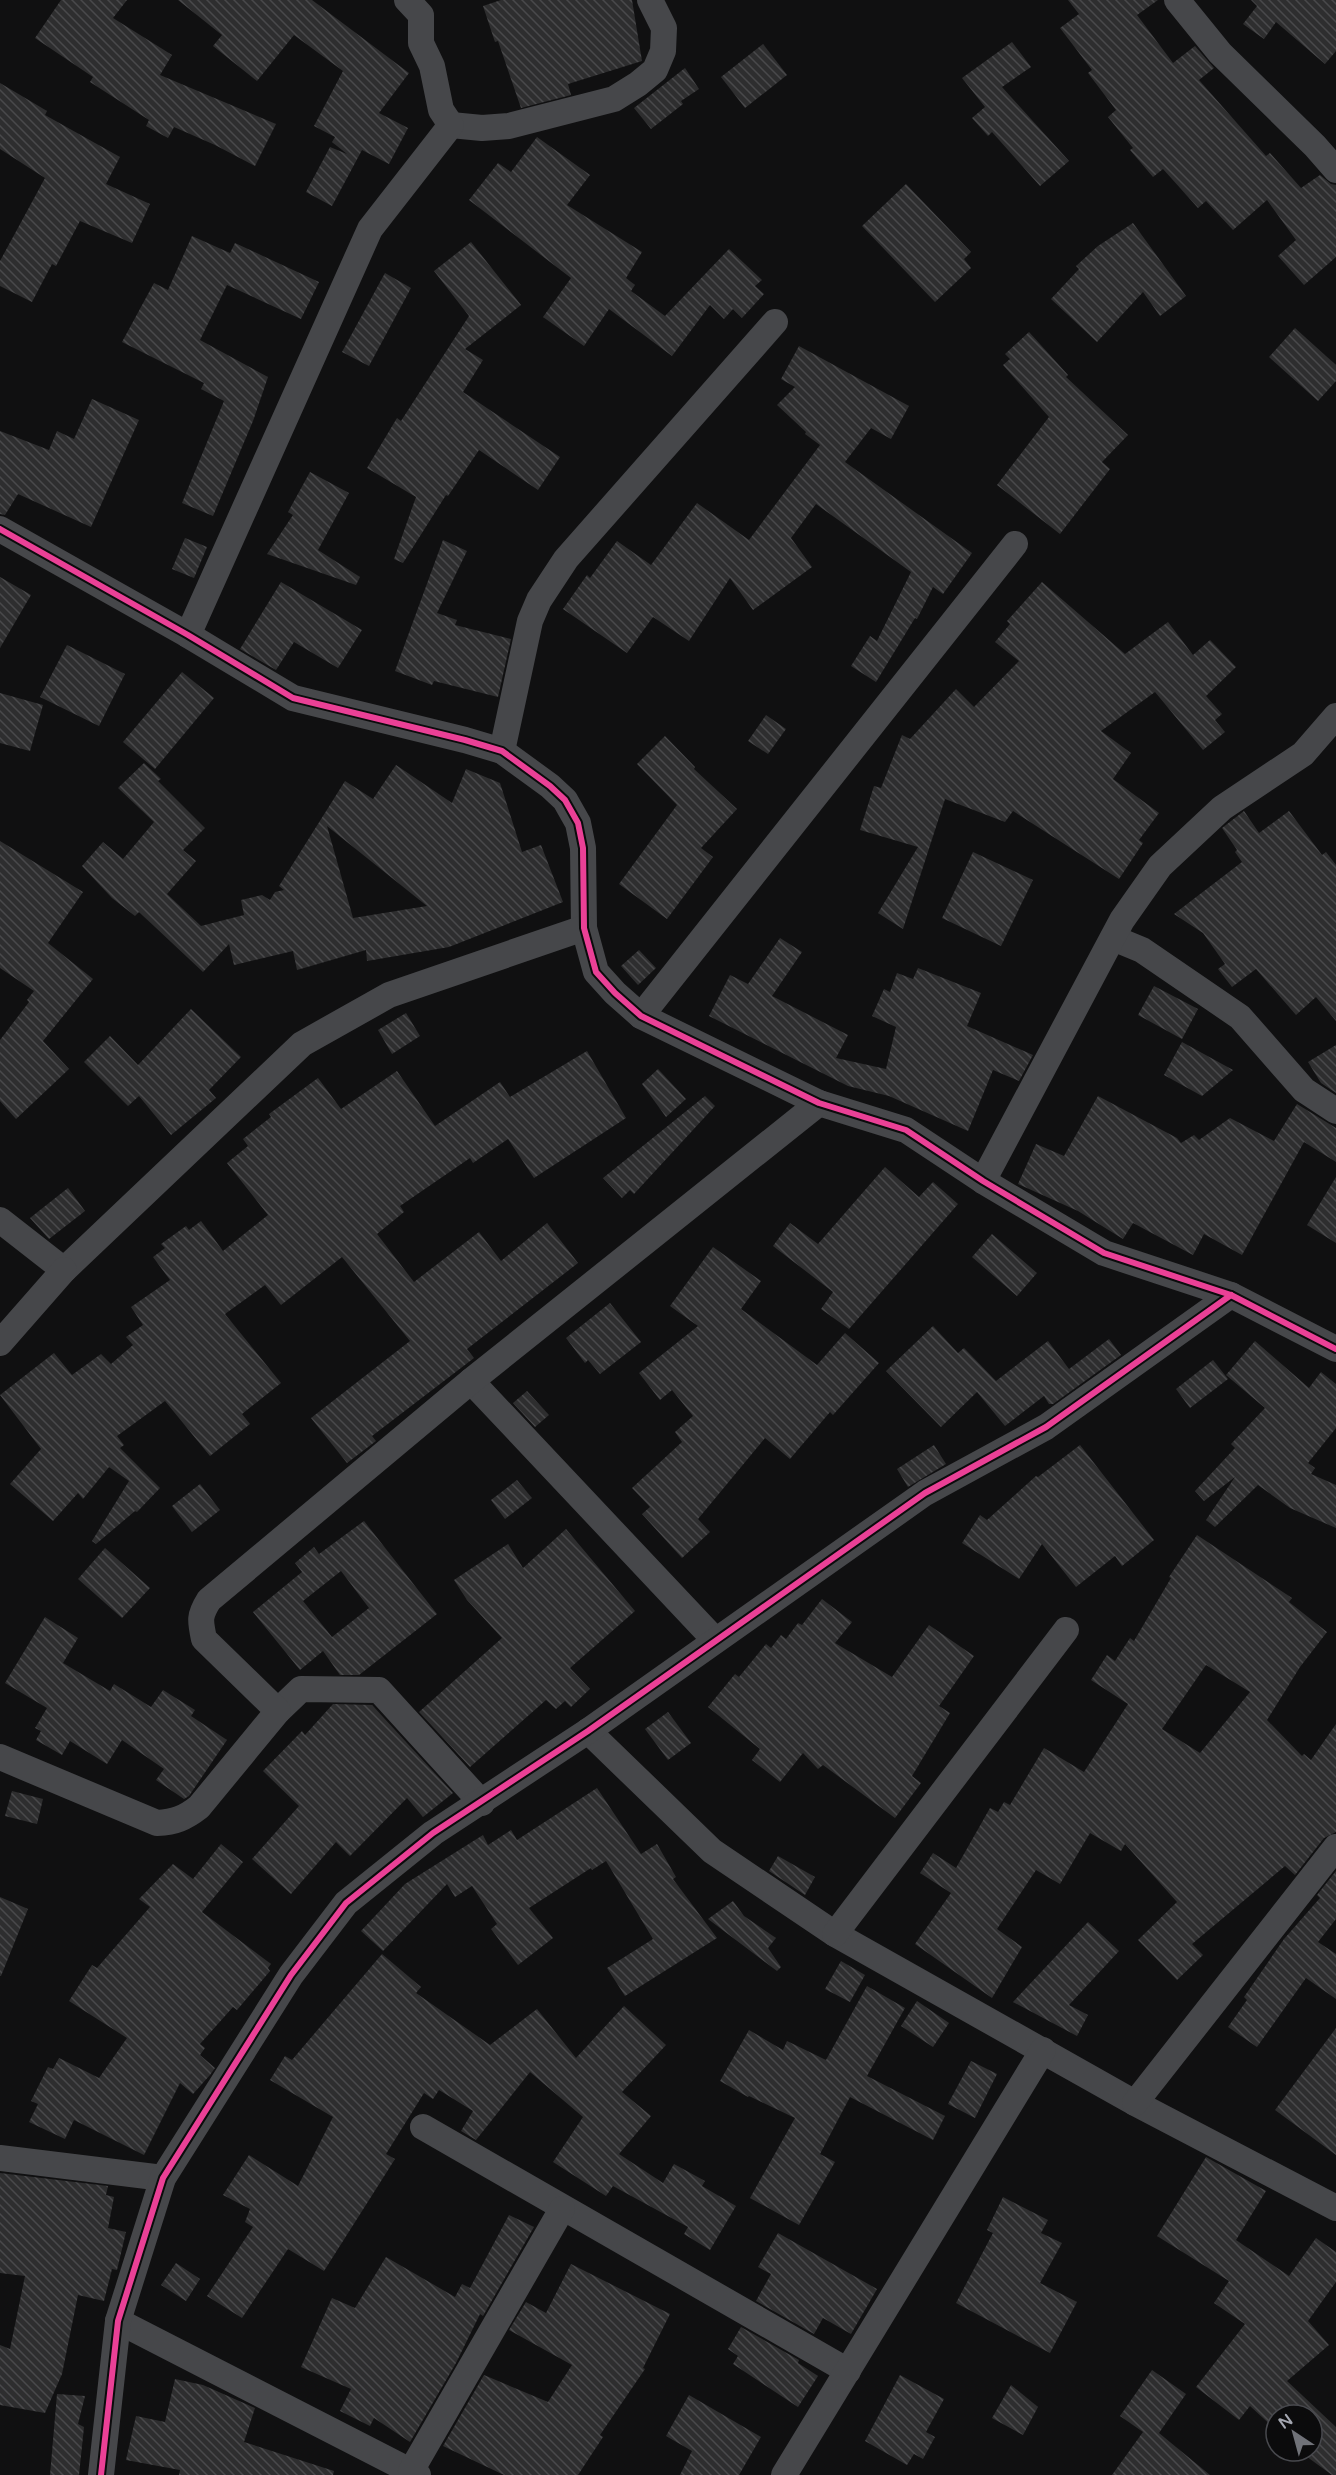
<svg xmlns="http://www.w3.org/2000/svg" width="1336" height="2475" font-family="'Varela Round',sans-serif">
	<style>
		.building { fill: url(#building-back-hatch); fill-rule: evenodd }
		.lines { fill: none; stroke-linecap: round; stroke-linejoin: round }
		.minor { stroke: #46474a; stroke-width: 26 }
		.cycleway-casing { stroke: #0b0b0c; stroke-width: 10 }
		.cycleway { stroke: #ea4096; stroke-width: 6 }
	</style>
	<defs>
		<pattern id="building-back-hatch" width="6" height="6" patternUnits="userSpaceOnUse" patternTransform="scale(1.5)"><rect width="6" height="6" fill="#2e2e2f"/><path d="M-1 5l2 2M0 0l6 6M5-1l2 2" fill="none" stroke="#49494b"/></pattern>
	</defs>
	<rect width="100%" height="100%" fill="#101011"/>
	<g class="building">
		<path d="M61 0H127L113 18 172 55 160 75 276 124 255 166 215 145 174 127 168 138 146 126 149 120 90 82 93 77 35 38Z"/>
		<path d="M178 0H312L409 73 379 113 408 128 389 164 362 150 332 206 306 192 330 147 347 154 332 142 335 137 314 126 343 71 294 35 257 81 213 46 222 35Z"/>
		<path d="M501 0H632L642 61 568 84 571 95 521 108 498 41 495 42 483 6Z"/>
		<path d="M1068 0H1158L1137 15 1173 63 1195 46 1214 68 1199 80 1266 156 1270 153 1301 188 1320 175 1331 184 1336 185V257L1304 285 1278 256 1296 240 1267 200 1233 230 1206 201 1198 208 1163 169 1153 177 1130 150 1133 148 1108 117 1116 110 1088 73 1092 70 1060 28 1079 14Z"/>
		<path d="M1251 0H1336V51L1325 64 1276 22 1264 39 1243 24 1257 6Z"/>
		<path d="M1012 42 1031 67 1002 87 1069 161 1040 186 992 132 988 136 972 118 985 107 962 78Z"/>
		<path d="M763 44 787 75 745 108 721 77Z"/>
		<path d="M685 68 699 89 681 101 683 104 651 129 634 108Z"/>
		<path d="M0 83 47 111 45 115 120 157 106 184 150 204 132 243 80 221 56 266 52 264 32 302 0 286V261L45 178 0 149Z"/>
		<path d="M537 137 590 175 567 205 642 252 626 278 635 285 631 291 665 316 729 249 762 280 755 286 764 294 742 318 733 309 724 319 710 305 672 356 609 309 584 346 543 317 571 278 469 200 498 163 511 172Z"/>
		<path d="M906 184 971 252 964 259 971 268 935 302 862 226Z"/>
		<path d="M1133 223 1186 296 1160 316 1143 292 1097 342 1051 299 1079 269 1076 266 1098 246Z"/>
		<path d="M192 236 230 253 235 243 319 282 301 319 227 285 200 340 268 377 253 421 213 516 182 503 224 401 201 389 204 383 122 342 154 283 168 290Z"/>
		<path d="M471 242 521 305 465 349 483 360 463 392 560 457 538 490 479 450 448 496 446 495 403 563 394 559 416 497 367 468 397 418 401 421 469 316 434 271Z"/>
		<path d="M385 273 411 288 369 366 342 352Z"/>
		<path d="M1295 328 1336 365V381L1318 401 1269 357Z"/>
		<path d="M1029 332 1068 375 1066 377 1128 435 1102 462 1110 469 1060 534 997 485 1049 417 1003 365 1010 359 1005 354Z"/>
		<path d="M799 346 909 406 891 439 871 428 845 462 972 553 943 594 933 587 917 619 915 618 876 682 851 666 870 636 877 641 911 572 816 504 791 538 812 567 753 610 730 578 689 641 653 617 627 653 563 609 587 575 590 578 617 541 651 565 697 503 749 540 820 445 805 434 806 432 777 405 795 387 781 379Z"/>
		<path d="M92 399 139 420 91 527 18 494 5 515 0 514V431L49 450 57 431 74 439Z"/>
		<path d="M310 472 349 493 318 550 360 577 356 585 267 554 293 515 288 512Z"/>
		<path d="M185 538 207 547 194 578 172 569Z"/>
		<path d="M443 540 467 551 437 613 457 620 455 625 511 639 498 697 434 681 432 685 395 671Z"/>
		<path d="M0 577 31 595 0 648Z"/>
		<path d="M281 582 362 630 338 668 294 642 276 670 240 649Z"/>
		<path d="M1042 582 1125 654 1168 622 1193 655 1210 640 1236 667 1206 696 1222 714 1215 720 1225 732 1203 750 1155 692 1101 731 1131 753 1113 779 1159 813 1139 840 1143 843 1119 879 1013 811 1005 822 945 799 903 929 878 913 918 847 860 830 874 786 881 788 902 735 910 739 956 689 974 707 1019 661 995 642 1010 624 1007 621Z"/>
		<path d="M67 645 125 674 99 726 40 697Z"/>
		<path d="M182 672 214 698 155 769 123 742Z"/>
		<path d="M0 693 43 705 30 751 0 743Z"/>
		<path d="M766 715 786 729 768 754 748 741Z"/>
		<path d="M665 736 695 767 694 769 737 809 701 848 713 857 667 919 619 884 677 805 637 764Z"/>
		<path d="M144 763 161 779 158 781 205 828 183 850 196 861 167 894 201 926 244 915 241 900 262 895 270 900 275 892 284 890 279 886 345 781 373 799 396 765 452 803 466 769 500 783 522 852 541 845 563 902 449 947 367 961 366 950 297 970 293 951 234 965 229 944 203 972 139 912 135 916 112 898 82 866 103 842 123 859 154 822 118 788ZM327 826 427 906 353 918Z"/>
		<path d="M1244 811 1259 833 1289 811 1322 855 1326 852 1336 865V1021L1316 997 1296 1015 1256 969 1232 987 1218 969 1225 964 1203 933 1174 914 1242 862 1235 852 1237 850 1222 828Z"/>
		<path d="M0 841 83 892 48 943 93 979 43 1041 69 1069 16 1119 0 1101V1040L29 1002 27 1000 34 991 0 968Z"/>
		<path d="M973 852 1033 880 1001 946 942 918Z"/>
		<path d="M780 938 802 952 772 996 848 1035 836 1058 886 1069 896 1027 872 1016 884 989 890 992 897 973 913 979 918 968 981 993 967 1026 1033 1055 1019 1081 993 1070 968 1131 889 1096 848 1086 709 1016 730 975 748 984Z"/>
		<path d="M639 950 656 968 638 985 621 966Z"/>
		<path d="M1154 986 1198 1009 1182 1039 1138 1015Z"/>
		<path d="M191 1009 241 1057 209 1090 216 1098 171 1135 139 1096 128 1106 84 1062 110 1036 138 1065Z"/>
		<path d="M406 1013 420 1036 392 1054 378 1030Z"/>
		<path d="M1182 1042 1233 1070 1202 1096 1164 1075Z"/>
		<path d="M1336 1045V1093L1321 1083 1308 1062Z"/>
		<path d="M587 1051 626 1118 534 1178 508 1139 473 1163 470 1158 400 1206 404 1212 377 1234 414 1282 479 1232 501 1261 547 1223 578 1263 467 1349 474 1358 372 1436 376 1441 347 1463 311 1418 410 1341 342 1257 281 1305 265 1285 225 1314 281 1383 242 1414 250 1424 210 1456 165 1401 117 1436 124 1445 120 1448 160 1488 137 1512 135 1511 96 1544 92 1541 129 1481 109 1467 83 1499 78 1493 53 1521 10 1484 41 1449 0 1395 54 1353 72 1375 101 1354 111 1364 133 1345 126 1337 143 1325 131 1307 170 1280 153 1257 165 1248 161 1244 186 1226 189 1230 201 1221 223 1251 268 1215 227 1163 248 1146 243 1139 271 1117 269 1114 318 1078 341 1109 397 1071 435 1126 500 1082 510 1097Z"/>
		<path d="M658 1069 686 1099 666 1117 642 1084Z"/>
		<path d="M705 1096 715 1106 634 1194 630 1190 622 1198 603 1178Z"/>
		<path d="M1098 1096 1177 1138 1181 1143 1194 1135 1199 1140 1230 1118 1274 1141 1297 1104 1336 1128V1162L1304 1142 1242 1255 1204 1234 1193 1255 1133 1223 1123 1239 1078 1211 1018 1184 1036 1144 1064 1156Z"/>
		<path d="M885 1167 919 1197 933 1182 958 1204 849 1329 821 1309 833 1292 773 1246 790 1223 818 1244Z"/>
		<path d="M1336 1177V1243L1307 1225Z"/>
		<path d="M68 1188 85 1211 49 1239 30 1218Z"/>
		<path d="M992 1234 1037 1273 1017 1296 972 1257Z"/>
		<path d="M713 1247 761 1281 741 1309 817 1365 845 1333 879 1363 833 1415 830 1412 790 1459 765 1438 698 1519 710 1532 682 1558 642 1514 650 1507 632 1488 682 1442 675 1432 693 1416 672 1390 660 1400 639 1373 698 1326 670 1306Z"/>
		<path d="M610 1303 641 1342 600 1374 588 1360 585 1363 566 1338Z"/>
		<path d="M933 1326 958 1353 964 1348 996 1381 1048 1341 1069 1369 1109 1339 1121 1355 1053 1404H1049L1044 1396 1005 1426 977 1392 941 1427 886 1371Z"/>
		<path d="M1255 1341 1309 1388 1321 1372 1336 1384V1428L1308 1463 1315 1468 1311 1474 1336 1485V1528L1290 1508 1258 1485 1215 1527 1206 1520 1235 1477 1204 1501 1195 1491 1235 1448 1231 1444 1265 1408 1226 1375Z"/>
		<path d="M1213 1360 1228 1379 1190 1408 1176 1389Z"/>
		<path d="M527 1391 549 1415 535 1427 513 1403Z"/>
		<path d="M934 1445 946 1464 908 1487 897 1469Z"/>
		<path d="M1080 1445 1154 1540 1122 1566 1115 1556 1076 1587 1042 1544 1019 1579 962 1543 980 1515 987 1520 1036 1476 1038 1477Z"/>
		<path d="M517 1480 532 1498 505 1519 491 1500Z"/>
		<path d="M200 1484 220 1510 192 1532 172 1506Z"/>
		<path d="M364 1521 437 1614 359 1675H340L323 1651 300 1670 253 1612 302 1572 295 1563 314 1547 319 1554ZM341 1571 369 1608 332 1637 303 1601Z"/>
		<path d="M566 1529 635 1611 570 1668 590 1689 571 1707 565 1701 556 1709 546 1700 470 1767 419 1712 502 1638 467 1600 454 1580 508 1544 523 1568Z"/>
		<path d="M1197 1535 1292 1598 1289 1602 1327 1632 1300 1667 1267 1720 1302 1756 1304 1754 1311 1760 1336 1724V1832L1324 1838 1295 1875 1285 1866 1192 1944 1203 1955 1177 1980 1138 1940 1177 1902 1125 1844 1121 1851 1090 1833 1060 1884 1036 1870 997 1929 1022 1947 992 1998 915 1944 951 1893 920 1873 933 1853 956 1868 990 1808 998 1812 1004 1802 1010 1805 1044 1748 1084 1772 1128 1704 1091 1680 1107 1655 1115 1661 1130 1638 1134 1641 1171 1578 1169 1577ZM1206 1665 1250 1692 1200 1753 1162 1729Z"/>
		<path d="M105 1548 150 1588 122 1618 78 1579Z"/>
		<path d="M822 1599 852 1622 835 1643 892 1677 929 1625 974 1656 939 1706 950 1713 912 1776 921 1783 895 1818 823 1765 818 1769 803 1753 780 1782 752 1760 760 1749 708 1707 735 1674 739 1677 766 1644 771 1648 781 1635 786 1639 798 1623 802 1625Z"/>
		<path d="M45 1617 78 1638 63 1663 110 1691 114 1684 151 1707 163 1690 195 1710 191 1716 227 1740 189 1796 184 1799 156 1780 164 1769 122 1740 107 1764 70 1741 62 1755 36 1740 41 1731 35 1728 47 1708 5 1683Z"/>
		<path d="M333 1704 372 1705 453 1793 423 1817 407 1798 350 1856 336 1842 291 1894 252 1859 299 1806 263 1771 302 1731 305 1735Z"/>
		<path d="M668 1712 691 1743 668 1760 645 1729Z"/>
		<path d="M597 1788 641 1854 657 1844 676 1877 673 1879 717 1938 625 1996 607 1968 653 1939 606 1861 592 1870 591 1868 529 1908 553 1938 518 1965 491 1929 497 1924 472 1886 455 1897 447 1884 383 1951 361 1931 405 1884 483 1835 488 1845 511 1830 517 1840Z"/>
		<path d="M12 1791 43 1799 37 1824 5 1816Z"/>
		<path d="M221 1844 243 1862 202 1912 271 1964 268 1968 270 1971 237 2010 233 2007 200 2044 205 2048 200 2055 215 2068 210 2075 193 2094 180 2083 144 2155 74 2120 65 2139 29 2122 38 2104 31 2101 48 2067 53 2069 59 2058 99 2078 127 2038 69 2001 92 1965 97 1968 150 1907 139 1899 173 1864 193 1879Z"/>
		<path d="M778 1856 815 1877 805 1895 769 1871Z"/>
		<path d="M1336 1871V1919L1318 1942 1336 1954V1999L1306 1978 1257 2047 1228 2027 1247 2000 1244 1997 1284 1939 1320 1898 1317 1895Z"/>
		<path d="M0 1897 28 1909 1 1976H0Z"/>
		<path d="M733 1901 744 1916 776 1938 768 1948 781 1967 777 1971 708 1919Z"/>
		<path d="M1088 1922 1119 1951 1069 2005 1088 2015 1077 2036 1013 2002Z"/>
		<path d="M382 1954 421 1987 416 1993 490 2045 537 2009 576 2058 624 2006 666 2045 622 2092 651 2116 619 2154 663 2183 674 2164 705 2181 702 2186 736 2206 710 2250 684 2234 688 2227 613 2186 606 2196 553 2162 583 2117 530 2072 476 2140 461 2131 473 2111 439 2090 433 2099 424 2093 386 2154 395 2159 324 2271 288 2249 242 2318 207 2296 253 2227 245 2222 250 2209 223 2195 249 2155 298 2186 333 2117 270 2080 285 2056 292 2060Z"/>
		<path d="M841 1961 865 1975 850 2002 825 1989Z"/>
		<path d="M867 1986 905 2008 867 2076 945 2116 933 2140 850 2097 820 2154 835 2162 799 2225 750 2198 795 2118 749 2096 748 2097 720 2081 749 2030 783 2050 787 2041 826 2060Z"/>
		<path d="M917 2001 949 2023 933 2047 901 2026Z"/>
		<path d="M1336 2028V2155L1275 2110Z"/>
		<path d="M971 2061 997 2074 975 2118 948 2104Z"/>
		<path d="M1206 2157 1266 2191 1236 2240 1289 2276 1316 2238 1336 2252V2282L1308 2321 1329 2345 1287 2381 1336 2427V2475H1332L1299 2451H1312V2415H1276V2430L1250 2406 1239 2420 1196 2387 1245 2324 1214 2303 1229 2281 1157 2236Z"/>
		<path d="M0 2173 108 2186 106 2195 114 2197 108 2228 126 2232 117 2270 112 2269 104 2301 78 2295 62 2374 45 2413 0 2405V2345L10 2349 25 2276 0 2273Z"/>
		<path d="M1003 2197 1048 2220 1041 2233 1062 2243 1040 2283 1077 2302 1050 2353 956 2303 993 2233 987 2230Z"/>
		<path d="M509 2215 534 2227 483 2316 480 2314 456 2363 410 2442 374 2418 370 2426 340 2411 351 2389 301 2367 332 2298 355 2308 386 2257 455 2297 462 2284 470 2288Z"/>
		<path d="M778 2233 877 2289 851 2334 823 2318 814 2334 756 2301 771 2274 758 2267Z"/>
		<path d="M176 2263 200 2279 186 2301 161 2285Z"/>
		<path d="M571 2264 670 2314 643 2368 645 2369 600 2435 603 2437 578 2475H504L443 2446 484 2375 548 2402 572 2365 509 2330 526 2302 546 2313Z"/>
		<path d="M741 2327 799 2360 798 2363 818 2376 798 2407 733 2364 738 2356 728 2349Z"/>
		<path d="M1152 2370 1186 2394 1159 2433 1210 2475H1112L1143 2432 1120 2416Z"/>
		<path d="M900 2375 944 2399 926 2432 935 2437 923 2459 914 2454 907 2465 865 2441Z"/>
		<path d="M175 2379 203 2385 255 2408 244 2442 334 2471 333 2475H179L180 2470 126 2460 136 2416 165 2422Z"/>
		<path d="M1011 2385 1038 2407 1023 2435 992 2418Z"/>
		<path d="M57 2394 85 2396 78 2424 84 2427 79 2475H50Z"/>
		<path d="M689 2395 761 2437 739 2475H680L692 2451 666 2436Z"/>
	</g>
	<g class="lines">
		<g class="minor">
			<path d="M1177 0 1220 53 1315 146 1336 170"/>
			<path d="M451 125 482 128 509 126 614 99 638 84 655 70 663 51 664 28 650 0"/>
			<path d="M0 529 188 635 293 698 465 740 502 751 550 786 565 800 578 823 583 848 584 928 596 972 615 993 641 1016 819 1103 906 1130 983 1181 1104 1253 1231 1295 1336 1349"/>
			<path d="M188 635 370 229 451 125 441 110 432 66 421 43V15L407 0"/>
			<path d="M502 751 530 621 539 600 566 559 775 322"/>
			<path d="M1113 938 1142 950 1240 1017 1304 1090 1336 1111"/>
			<path d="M641 1016 1015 544"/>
			<path d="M983 1181 1122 920 1160 866 1222 808 1303 754 1336 716"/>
			<path d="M0 1220 64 1270 302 1044 389 995 584 928"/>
			<path d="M0 1343 64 1270"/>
			<path d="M471 1381 715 1640"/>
			<path d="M278 1711 301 1689 379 1690 482 1803"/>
			<path d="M588 1731 712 1851 835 1934 1135 2103 1336 2208"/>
			<path d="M0 1757 157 1823C175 1822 185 1818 199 1807L278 1711 204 1639C200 1620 199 1616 209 1600L471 1381 819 1103"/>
			<path d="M835 1934 1066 1630"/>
			<path d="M1135 2103 1336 1847"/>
			<path d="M423 2127 848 2371"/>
			<path d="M0 2158 163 2178"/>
			<path d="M118 2321 418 2475"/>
			<path d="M411 2471 562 2209"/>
			<path d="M101 2475 118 2321 163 2178 291 1975 346 1903 433 1833 588 1731 925 1493 1046 1427 1231 1295"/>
			<path d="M784 2475 1043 2050"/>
		</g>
		<g class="cycleway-casing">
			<g id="cycleway">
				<path d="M0 529 188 635 293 698 465 740 502 751 550 786 565 800 578 823 583 848 584 928 596 972 615 993 641 1016 819 1103 906 1130 983 1181 1104 1253 1231 1295 1336 1349"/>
				<path d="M101 2475 118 2321 163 2178 291 1975 346 1903 433 1833 588 1731 925 1493 1046 1427 1231 1295"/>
			</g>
		</g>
		<use href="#cycleway" class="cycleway"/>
	</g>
	<g transform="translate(1294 2433) rotate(324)"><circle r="28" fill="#0b0b0c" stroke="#48494e" stroke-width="1.5"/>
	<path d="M0-4.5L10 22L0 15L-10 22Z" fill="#707278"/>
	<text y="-9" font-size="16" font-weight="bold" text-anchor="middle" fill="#a3a6b0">N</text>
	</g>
</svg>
